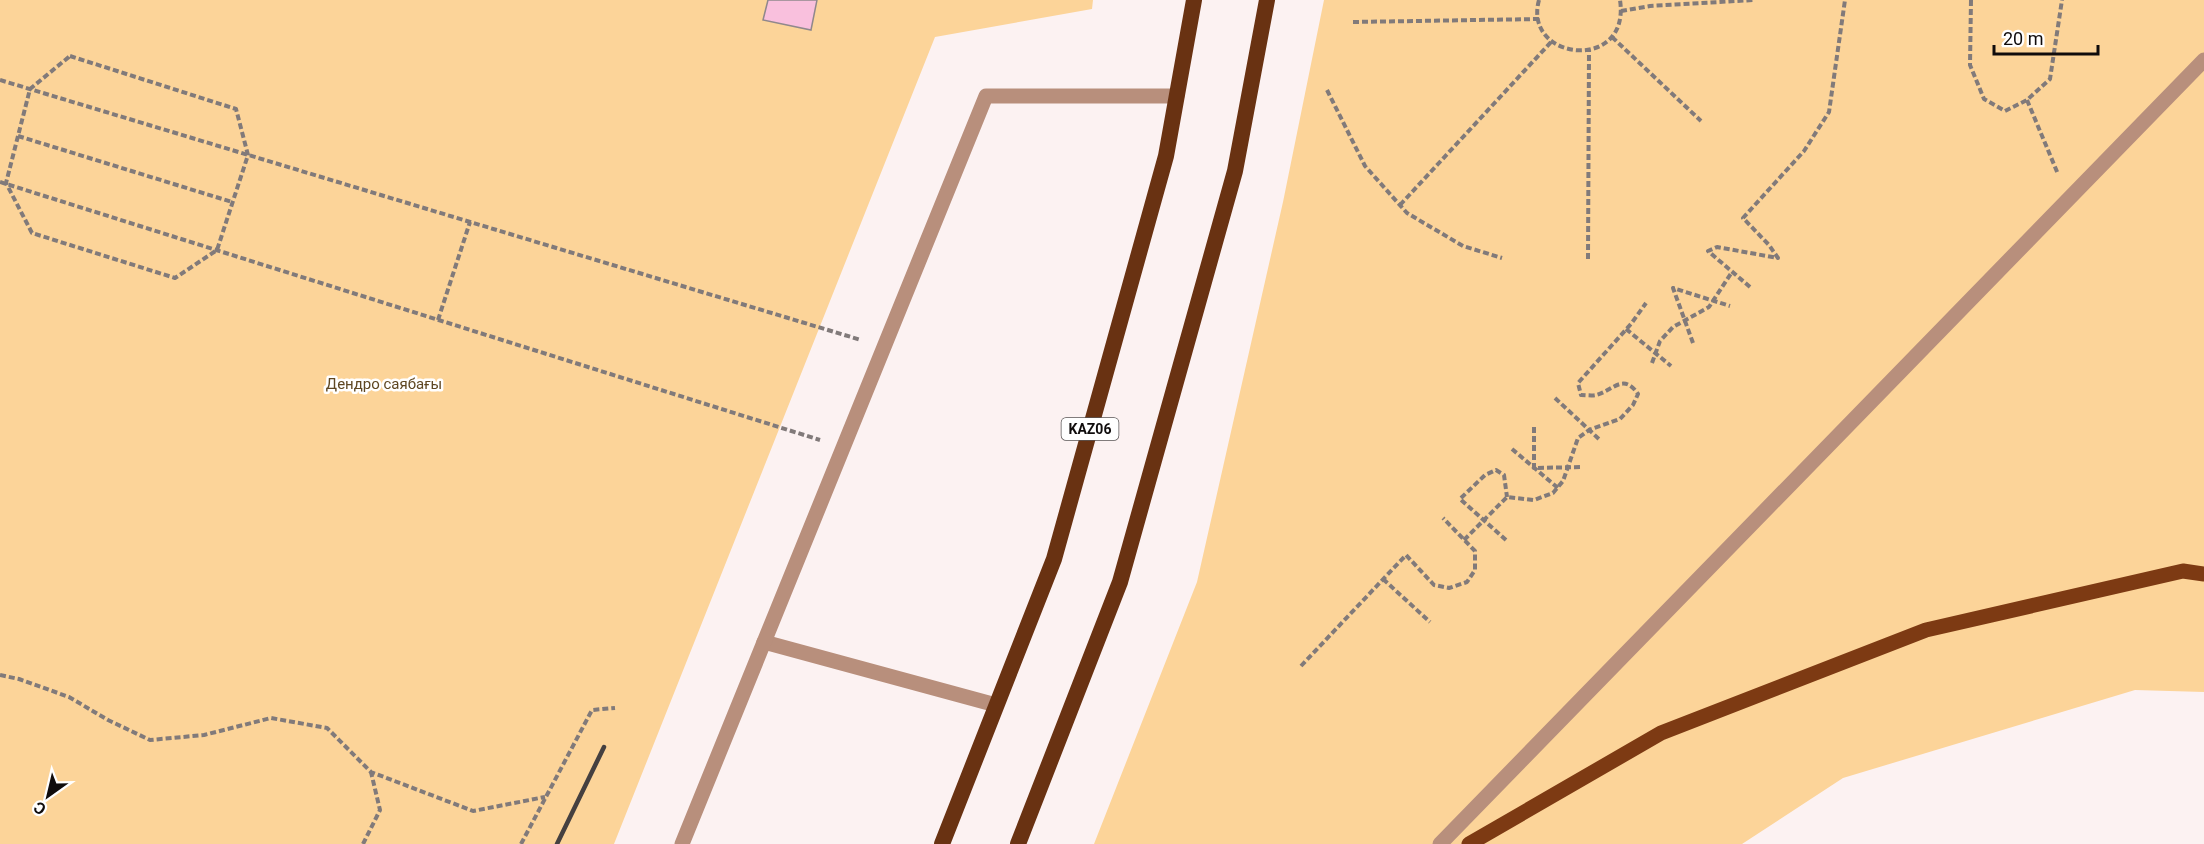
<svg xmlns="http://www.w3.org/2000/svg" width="2204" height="844" font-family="Roboto,sans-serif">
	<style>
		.green { fill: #fcd499 }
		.building { fill: #f9c0dd; stroke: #90888c; stroke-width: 1.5 }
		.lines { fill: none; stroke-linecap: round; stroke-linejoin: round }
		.path { stroke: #817a7a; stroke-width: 4; stroke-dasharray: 6 3; stroke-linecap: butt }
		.service { stroke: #b88f7c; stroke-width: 15 }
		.minor { stroke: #b88f7c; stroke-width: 15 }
		.primary { stroke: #7d3a13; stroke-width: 15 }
		.trunk { stroke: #693212; stroke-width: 16 }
		.rail { stroke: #454040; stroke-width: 4.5 }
		.labels { text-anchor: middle; stroke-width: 5; stroke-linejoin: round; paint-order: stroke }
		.shield { fill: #fff; stroke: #585555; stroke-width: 1.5 }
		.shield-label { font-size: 14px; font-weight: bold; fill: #100c0c }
		.park-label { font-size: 15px; fill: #5f4722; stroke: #fff }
	</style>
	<rect width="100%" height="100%" fill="#fcf2f2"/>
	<g class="green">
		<path d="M0 0H1093L1092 9 935 37 614 844H0Z"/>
		<path d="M1324 0H2204V692L2135 690 1843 778 1742 844H1094L1197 582 1283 202Z"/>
	</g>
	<path class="building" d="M768 0H817L811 30 763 20Z"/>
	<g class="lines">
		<g class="path">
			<path d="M1539 0C1522 61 1631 73 1620 0"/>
			<path d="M1971 0 1970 65 1984 99 2005 111 2027 100 2050 79 2062 0"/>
			<path d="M1621 11 1650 6 1753 0"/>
			<path d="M1353 22 1539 19"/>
			<path d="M1612 37 1701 121"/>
			<path d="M70 56 236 109 248 155 217 250 175 278 32 233 6 183 30 89Z"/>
			<path d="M0 80 861 340"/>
			<path d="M1327 90 1365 166 1407 213 1463 246 1502 258"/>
			<path d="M2027 100 2058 174"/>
			<path d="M18 136 232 202"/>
			<path d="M0 182 820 440"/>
			<path d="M1400 205 1552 41"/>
			<path d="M1588 259 1589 51"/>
			<path d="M1750 287 1708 251 1717 247 1778 258 1769 245 1743 218 1804 151 1829 112 1845 0"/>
			<path d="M438 320 470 222"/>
			<path d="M1626 329 1671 366"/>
			<path d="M1693 343 1673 288 1730 306"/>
			<path d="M1652 363 1660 341 1673 327 1709 307 1732 272"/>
			<path d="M1555 398 1601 441"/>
			<path d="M1534 427V468L1580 467"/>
			<path d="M1512 449 1558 488"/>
			<path d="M1464 540 1507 497 1534 500 1553 493 1563 481 1578 438 1589 430 1620 419 1633 405 1638 394C1623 372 1613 391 1596 395 1592 396 1586 395 1581 395L1578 383 1631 324 1646 303"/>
			<path d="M1506 540 1460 499 1485 475 1496 470 1504 475 1507 497"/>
			<path d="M1383 579 1430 622"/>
			<path d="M1301 666 1406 555 1434 585 1449 588 1467 582 1475 570V551L1443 518"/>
			<path d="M0 675 19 679 69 697 108 720 150 740 204 735 271 718 327 728 371 772 473 811 545 797"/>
			<path d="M363 844 380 810 371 772"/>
			<path d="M521 844 592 710 615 708"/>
		</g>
		<g class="service">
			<path d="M764 642 996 705"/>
			<path d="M682 844 986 96H1177"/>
		</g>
		<path class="minor" d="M1440 844 2204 60"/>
		<path class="primary" d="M1469 844 1661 733 1926 630 2183 571 2204 574"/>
		<g class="trunk">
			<path d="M942 844 1054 559 1166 156 1194 0"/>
			<path d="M1018 844 1120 582 1235 171 1267 0"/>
		</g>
		<path class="rail" d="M557 844 604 747"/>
	</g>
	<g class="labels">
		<rect class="shield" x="1061.5" y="418" width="57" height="22" rx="4.5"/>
		<g class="shield-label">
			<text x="1090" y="434">KАZ06</text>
		</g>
		<g class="park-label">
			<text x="384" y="389">Дендро саябағы</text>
		</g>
	</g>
	<g transform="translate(48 796) rotate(214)" stroke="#ffffff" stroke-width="4.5" paint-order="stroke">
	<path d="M0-4.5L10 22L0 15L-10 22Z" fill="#100c0c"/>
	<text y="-9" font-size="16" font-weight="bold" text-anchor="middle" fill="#100c0c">С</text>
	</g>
	<path d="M1994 45v9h104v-9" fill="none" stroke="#100c0c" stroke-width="3"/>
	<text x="2003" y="45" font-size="18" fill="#100c0c" stroke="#ffffff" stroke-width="4.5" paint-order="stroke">20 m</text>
</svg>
